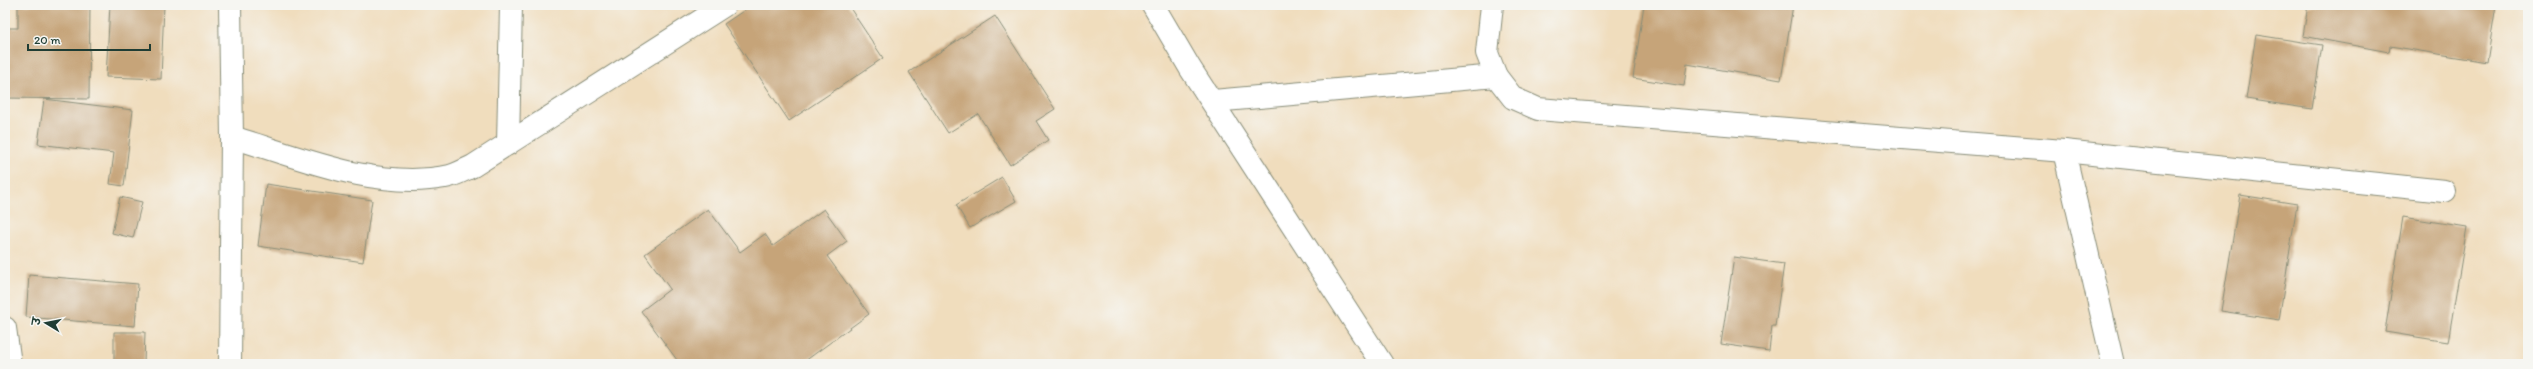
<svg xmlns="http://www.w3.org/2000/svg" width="2533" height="369" font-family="Itim,'Playpen Sans Deva',sans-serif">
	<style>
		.building { fill: #c6a479 }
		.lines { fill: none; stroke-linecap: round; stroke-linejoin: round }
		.minor-casing { stroke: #888d78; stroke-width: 24 }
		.minor { stroke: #fff; stroke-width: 22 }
	</style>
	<rect width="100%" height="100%" fill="#f6f6f2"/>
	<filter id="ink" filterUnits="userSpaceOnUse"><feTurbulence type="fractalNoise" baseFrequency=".025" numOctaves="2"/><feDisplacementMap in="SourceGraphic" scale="8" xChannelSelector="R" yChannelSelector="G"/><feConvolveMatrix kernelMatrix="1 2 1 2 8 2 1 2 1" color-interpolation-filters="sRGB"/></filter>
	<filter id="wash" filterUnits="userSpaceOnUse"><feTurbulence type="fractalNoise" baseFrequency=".012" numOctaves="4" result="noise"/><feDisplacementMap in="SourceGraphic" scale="16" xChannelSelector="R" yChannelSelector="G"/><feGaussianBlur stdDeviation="0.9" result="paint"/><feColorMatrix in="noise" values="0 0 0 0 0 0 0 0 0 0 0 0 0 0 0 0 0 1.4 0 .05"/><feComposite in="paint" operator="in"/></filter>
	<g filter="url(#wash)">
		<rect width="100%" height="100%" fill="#f0ddbd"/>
		<g id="blocks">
			<g class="building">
				<path d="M18 5H90L89 99 5 98V28H18Z"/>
				<path d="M110 5H164L161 79 106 77Z"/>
				<path d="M752 5H848L883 58 789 121 724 24Z"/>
				<path d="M1644 5H1793L1781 80 1687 64 1684 86 1633 78Z"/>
				<path d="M2308 5H2496L2487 62 2390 46 2389 52 2303 36Z"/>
				<path d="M995 16 1055 109 1036 121 1048 140 1010 165 978 114 948 133 909 72Z"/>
				<path d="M2256 35 2322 45 2312 109 2246 99Z"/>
				<path d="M44 99 133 110 124 186 110 184 114 153 38 144Z"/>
				<path d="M1002 177 1016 201 970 228 956 205Z"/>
				<path d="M266 184 372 200 363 262 258 246Z"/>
				<path d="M2240 195 2297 204 2279 320 2221 311Z"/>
				<path d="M120 197 142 202 133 238 112 233Z"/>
				<path d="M708 209 740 252 765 234 773 246 824 209 847 241 827 256 869 314 801 364H680L641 311 670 289 645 254Z"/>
				<path d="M2403 217 2467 227 2448 342 2385 332Z"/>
				<path d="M1734 257 1784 264 1775 326H1772L1769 351 1721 344Z"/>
				<path d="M29 275 138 284 135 326 26 317Z"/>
				<path d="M114 332H145L144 364H114Z"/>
			</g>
		</g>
	</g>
	<g filter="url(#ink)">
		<use href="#blocks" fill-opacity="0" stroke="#888d78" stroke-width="1"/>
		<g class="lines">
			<g class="minor-casing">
				<g id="minor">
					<path d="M1153 5 1190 68 1382 364"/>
					<path d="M1492 5 1487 53 1496 76 1513 98 1538 109 2064 151 2444 191"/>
					<path d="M1213 101 1496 76"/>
					<path d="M232 137C299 157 375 190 445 177 454 176 464 170 473 166L725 5"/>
					<path d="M508 144 511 5"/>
					<path d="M2064 151 2113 364"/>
					<path d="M5 328 10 364"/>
					<path d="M230 364 232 137 230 5"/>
				</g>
			</g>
			<use href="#minor" class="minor"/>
		</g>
	</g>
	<rect width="2533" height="369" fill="none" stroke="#f6f6f2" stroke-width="20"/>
	<g transform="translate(46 323) rotate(280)" stroke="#f6f6f2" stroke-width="3" paint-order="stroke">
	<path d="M0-3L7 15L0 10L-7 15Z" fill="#1f3d34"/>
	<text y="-6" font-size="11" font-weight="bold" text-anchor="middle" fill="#1f3d34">उ</text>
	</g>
	<path d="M28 44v6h122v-6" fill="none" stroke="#1f3d34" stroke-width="2"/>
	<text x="34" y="44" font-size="12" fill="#1f3d34" stroke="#f6f6f2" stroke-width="3" paint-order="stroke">20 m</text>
</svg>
